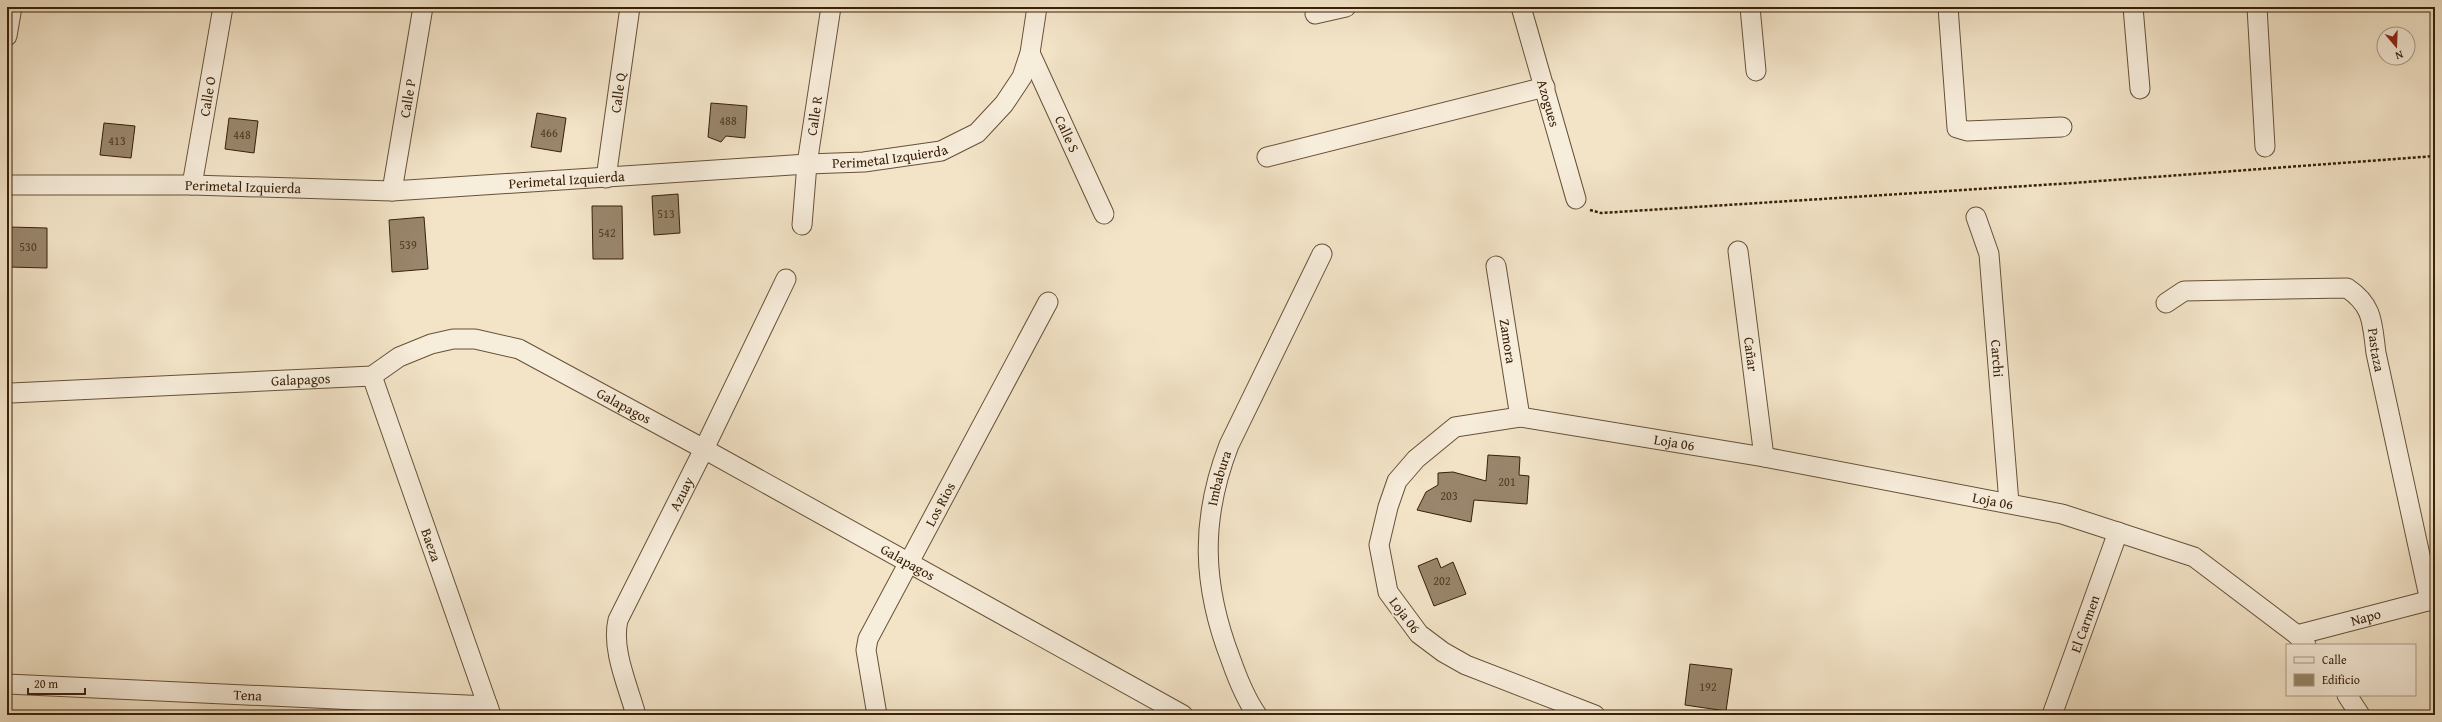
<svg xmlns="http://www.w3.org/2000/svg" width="2442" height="722" font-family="'Gentium Book Plus',serif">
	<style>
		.building { fill: #99866c; stroke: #382008 }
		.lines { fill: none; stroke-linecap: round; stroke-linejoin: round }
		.minor-casing { stroke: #675138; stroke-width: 21 }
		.path { stroke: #382008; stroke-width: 2.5; stroke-dasharray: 3 2; stroke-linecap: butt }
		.minor { stroke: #f7eddb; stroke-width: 19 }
		.labels { text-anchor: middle; stroke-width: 4; stroke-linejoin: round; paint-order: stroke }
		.number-label { font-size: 12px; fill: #503a21 }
		.street-label { font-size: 14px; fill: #382008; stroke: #f7eddb }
	</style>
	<rect width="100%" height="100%" fill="#f3e4c8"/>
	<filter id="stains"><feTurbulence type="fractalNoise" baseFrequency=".005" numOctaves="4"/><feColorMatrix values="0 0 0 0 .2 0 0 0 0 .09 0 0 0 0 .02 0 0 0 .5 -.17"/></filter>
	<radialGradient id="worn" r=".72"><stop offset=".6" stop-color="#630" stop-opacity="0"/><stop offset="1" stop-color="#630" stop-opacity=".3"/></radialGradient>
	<g class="building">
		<path d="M711 103 747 106 745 138 726 136 721 142 708 137Z"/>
		<path d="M537 113 566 118 561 152 531 147Z"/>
		<path d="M229 118 258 121 254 153 225 149Z"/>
		<path d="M104 123 135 126 131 158 100 155Z"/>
		<path d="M678 194 680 233 654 235 652 196Z"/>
		<path d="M592 206H622L623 259H593Z"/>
		<path d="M424 217 428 269 392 272 389 220Z"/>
		<path d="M9 227 47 228V268L8 267Z"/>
		<path d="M1488 455 1520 457 1519 475 1529 476 1527 504 1474 500 1471 522 1417 510 1426 492 1438 485V473L1453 472 1486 481Z"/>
		<path d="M1437 558 1441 568 1453 562 1466 594 1434 606 1418 566Z"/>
		<path d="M1690 664 1732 669 1726 711 1685 705Z"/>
	</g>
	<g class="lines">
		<g class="minor-casing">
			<g id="minor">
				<path id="s1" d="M1521 7 1576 199"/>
				<path d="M1750 7 1756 71"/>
				<path d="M1948 7 1957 128 1967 131 2062 127"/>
				<path d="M2133 7 2140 89"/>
				<path d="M2257 7 2265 147"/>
				<path d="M1315 14 1346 7"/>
				<path d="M7 36 12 7"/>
				<path id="s2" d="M1030 53 1104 214"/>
				<path d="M1267 157 1545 87"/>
				<path id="s3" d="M606 178 630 7"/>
				<path id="s4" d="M7 185H192L392 191 807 164 864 162 941 151 977 133 1004 104 1022 77 1030 53 1037 7"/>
				<path id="s5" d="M192 185 223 7"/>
				<path id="s6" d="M392 191 423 7"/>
				<path id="s7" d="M1976 217 1989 254 2009 503"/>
				<path id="s8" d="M802 225 807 164 831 7"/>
				<path id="s9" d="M1738 251 1764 457"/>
				<path id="s10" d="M1496 266 1520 417"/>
				<path id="s11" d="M2166 303 2184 291 2347 288C2374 306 2372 324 2376 353L2430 601"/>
				<path id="s12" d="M372 376 491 715"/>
				<path id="s13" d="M11 393 372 376 399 357 431 344 453 339H475L519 349 704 449 1183 715"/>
				<path id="s14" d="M2297 635 2435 599"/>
				<path id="s15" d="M7 684 488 706"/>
				<path d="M2347 695 2360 715"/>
				<path id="s16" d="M636 715C628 686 611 649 618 620L704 449 786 279"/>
				<path id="s17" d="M877 715 866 650 868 639 1048 302"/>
				<path id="s18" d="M1257 715C1245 698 1238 680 1231 660 1202 585 1200 520 1229 445L1322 254"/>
				<path id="s19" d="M1595 715 1466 665 1443 652 1419 634 1388 592 1379 545 1388 507 1397 481 1416 459 1455 427 1520 417 1764 457 2062 514 2194 557 2297 635 2306 645"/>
				<path id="s20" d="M2052 715 2118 532"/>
			</g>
		</g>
		<path class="path" d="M1590 210 1601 213 2073 183 2435 156"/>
		<use href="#minor" class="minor"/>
	</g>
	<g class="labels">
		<g class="number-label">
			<text x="728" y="125">488</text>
			<text x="549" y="137">466</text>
			<text x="242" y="139">448</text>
			<text x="117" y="145">413</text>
			<text x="666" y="218">513</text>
			<text x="607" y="237">542</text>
			<text x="408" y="249">539</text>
			<text x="28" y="251">530</text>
			<text x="1507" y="486">201</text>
			<text x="1449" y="500">203</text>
			<text x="1442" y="585">202</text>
			<text x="1708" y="691">192</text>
		</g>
		<g class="street-label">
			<text dy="5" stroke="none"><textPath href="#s3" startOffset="86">Calle Q</textPath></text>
			<text dy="5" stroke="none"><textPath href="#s5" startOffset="90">Calle O</textPath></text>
			<text dy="5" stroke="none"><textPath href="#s6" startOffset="94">Calle P</textPath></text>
			<text dy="5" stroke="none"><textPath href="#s1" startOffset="100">Azogues</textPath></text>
			<text dy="5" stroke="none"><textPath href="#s8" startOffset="110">Calle R</textPath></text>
			<text dy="5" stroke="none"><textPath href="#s2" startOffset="89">Calle S</textPath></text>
			<text dy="5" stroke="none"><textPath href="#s4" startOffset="884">Perimetal Izquierda</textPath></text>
			<text dy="5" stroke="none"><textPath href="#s4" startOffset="560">Perimetal Izquierda</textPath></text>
			<text dy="5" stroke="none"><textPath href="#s4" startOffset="236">Perimetal Izquierda</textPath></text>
			<text dy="5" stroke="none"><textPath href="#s10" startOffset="76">Zamora</textPath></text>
			<text dy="5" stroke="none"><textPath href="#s11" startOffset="256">Pastaza</textPath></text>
			<text dy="5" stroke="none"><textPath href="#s9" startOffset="104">Cañar</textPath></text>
			<text dy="5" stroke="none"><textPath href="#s7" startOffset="144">Carchi</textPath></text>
			<text dy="5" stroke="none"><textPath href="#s13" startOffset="290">Galapagos</textPath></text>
			<text dy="5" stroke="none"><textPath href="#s13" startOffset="638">Galapagos</textPath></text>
			<text dy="5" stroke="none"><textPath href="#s19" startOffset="663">Loja 06</textPath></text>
			<text dy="5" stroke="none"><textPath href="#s18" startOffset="247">Imbabura</textPath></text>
			<text dy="5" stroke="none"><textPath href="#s16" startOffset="239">Azuay</textPath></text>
			<text dy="5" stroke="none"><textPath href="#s19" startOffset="987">Loja 06</textPath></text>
			<text dy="5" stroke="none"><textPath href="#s17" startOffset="230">Los Rios</textPath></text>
			<text dy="5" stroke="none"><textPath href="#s12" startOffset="179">Baeza</textPath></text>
			<text dy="5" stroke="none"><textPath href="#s13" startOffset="962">Galapagos</textPath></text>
			<text transform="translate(1405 615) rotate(53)" y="5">Loja 06</text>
			<text dy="5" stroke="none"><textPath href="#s14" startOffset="71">Napo</textPath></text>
			<text dy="5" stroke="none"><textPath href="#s20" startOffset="97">El Carmen</textPath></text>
			<text dy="5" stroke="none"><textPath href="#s15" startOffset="241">Tena</textPath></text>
		</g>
	</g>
	<rect width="2442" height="722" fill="none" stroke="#f3e4c8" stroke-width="24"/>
	<rect x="8" y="8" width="2426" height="706" fill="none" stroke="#382008" stroke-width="2"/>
	<rect x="12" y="12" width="2418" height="698" fill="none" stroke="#382008"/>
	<rect x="2286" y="644" width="130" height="52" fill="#f7eddb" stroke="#ab9b87"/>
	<rect x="2294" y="657" width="20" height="6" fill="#f7eddb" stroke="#ab9b87"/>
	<text x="2322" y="664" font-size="12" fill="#382008">Calle</text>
	<rect x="2294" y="674" width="20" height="12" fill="#99866c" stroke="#ab9b87"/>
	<text x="2322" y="684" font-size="12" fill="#382008">Edificio</text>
	<g transform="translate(2396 46) rotate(161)"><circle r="19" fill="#f7eddb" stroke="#ab9b87"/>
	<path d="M0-3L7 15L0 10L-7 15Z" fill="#8f2418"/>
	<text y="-6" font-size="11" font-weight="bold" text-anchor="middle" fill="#382008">N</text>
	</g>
	<path d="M28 688v6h57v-6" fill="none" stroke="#382008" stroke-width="2"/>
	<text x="34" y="688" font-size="12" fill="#382008" stroke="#f7eddb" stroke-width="3" paint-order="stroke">20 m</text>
	<rect width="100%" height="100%" filter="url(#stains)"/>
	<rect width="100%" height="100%" fill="url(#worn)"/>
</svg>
